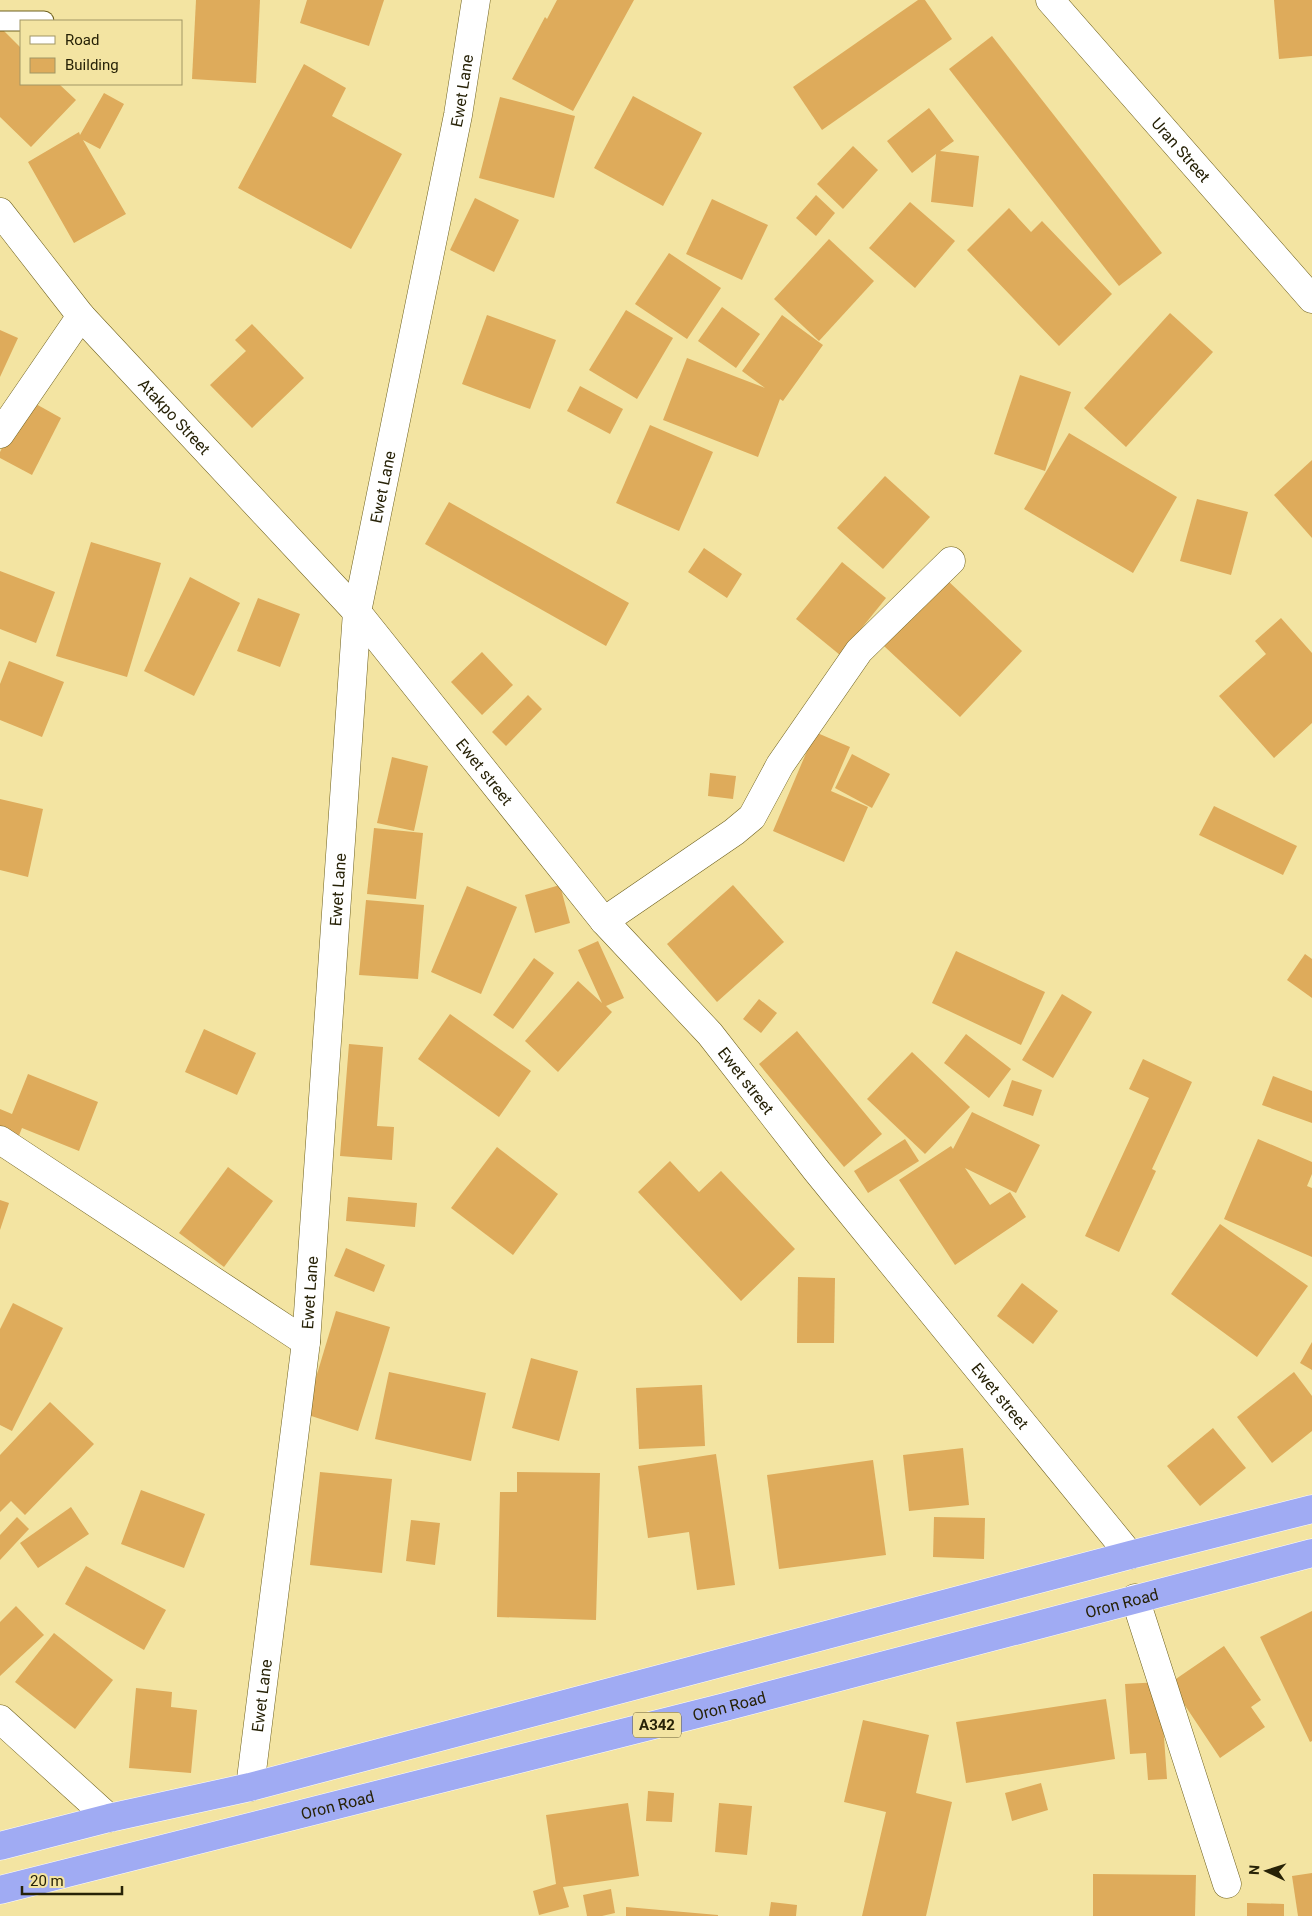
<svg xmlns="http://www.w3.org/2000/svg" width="1312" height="1916" font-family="Roboto,sans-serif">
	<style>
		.building { fill: #deab5b }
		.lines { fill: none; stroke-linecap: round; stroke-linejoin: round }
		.lane-casing { stroke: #6e601e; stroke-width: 21 }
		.street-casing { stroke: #6e601e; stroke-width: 29 }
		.secondary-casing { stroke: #6e601e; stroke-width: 29 }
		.highway-casing { stroke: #fff; stroke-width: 29 }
		.lane { stroke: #fff; stroke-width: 19 }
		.street { stroke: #fff; stroke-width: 28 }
		.secondary { stroke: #fff; stroke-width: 28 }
		.highway { stroke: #a0abf3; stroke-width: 28 }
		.labels { text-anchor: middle; stroke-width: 4.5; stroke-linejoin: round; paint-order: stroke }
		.shield { fill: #f3e4a2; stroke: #645c36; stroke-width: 1 }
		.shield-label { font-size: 15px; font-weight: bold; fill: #272207 }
		.street-label { font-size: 16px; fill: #272207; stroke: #f3e4a2 }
	</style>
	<rect width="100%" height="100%" fill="#f3e4a2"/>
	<g class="building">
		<path d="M196 0H260L256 83 192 79Z"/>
		<path d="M307 0H384L369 46 300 23Z"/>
		<path d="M557 0H634L573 111 512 79 545 17 547 19Z"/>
		<path d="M918 0H925L952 39 822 130 793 87Z"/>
		<path d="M1274 0H1312V56L1279 59Z"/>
		<path d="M0 27 21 48V84H59L76 100 31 147 0 117Z"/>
		<path d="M992 36 1162 253 1119 286 949 69Z"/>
		<path d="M304 64 346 88 332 116 402 154 351 249 238 188Z"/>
		<path d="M104 93 124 104 100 149 83 140 126 214 74 243 28 162 79 132 80 135Z"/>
		<path d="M633 96 702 133 663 206 594 168Z"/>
		<path d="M500 97 575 116 554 198 479 178Z"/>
		<path d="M929 108 954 141 940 151 979 156 973 207 931 202 936 154 912 173 887 141Z"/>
		<path d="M853 146 878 170 843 209 817 184Z"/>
		<path d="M816 195 835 213 816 236 796 218Z"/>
		<path d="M475 198 519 220 494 272 450 250Z"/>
		<path d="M712 199 768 225 742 280 686 254Z"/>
		<path d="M910 202 955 241 915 288 869 248Z"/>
		<path d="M1009 208 1031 232 1042 221 1112 294 1059 346 967 250Z"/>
		<path d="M829 239 874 281 819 341 774 299Z"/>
		<path d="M669 253 721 288 687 339 635 304Z"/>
		<path d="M722 307 760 334 736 368 698 341Z"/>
		<path d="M626 310 673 338 637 399 589 370Z"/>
		<path d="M1170 313 1213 352 1126 447 1084 408Z"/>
		<path d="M487 315 556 340 530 409 462 384Z"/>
		<path d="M782 315 823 345 783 401 780 399 758 457 663 420 687 358 765 388 742 371Z"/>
		<path d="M252 324 304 378 252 428 210 385 246 351 235 340Z"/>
		<path d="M0 330 18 338 0 377Z"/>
		<path d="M1020 375 1071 392 1045 471 994 454Z"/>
		<path d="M580 386 623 409 610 434 567 411Z"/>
		<path d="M27 399 61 418 32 475 0 458V452Z"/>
		<path d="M650 425 713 452 679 531 616 503Z"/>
		<path d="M1069 433 1177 497 1133 573 1024 509Z"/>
		<path d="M1312 460V538L1274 495Z"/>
		<path d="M885 476 930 517 883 569 837 528Z"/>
		<path d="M1197 499 1248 512 1231 575 1180 561Z"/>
		<path d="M449 502 629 603 606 646 425 544Z"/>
		<path d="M91 542 161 563 127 677 56 656Z"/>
		<path d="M704 548 742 574 727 598 688 572Z"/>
		<path d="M842 562 886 598 840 655 796 619Z"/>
		<path d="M0 571 55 592 36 643 0 629Z"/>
		<path d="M190 577 240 603 194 696 144 671Z"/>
		<path d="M946 579 1022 651 960 717 884 646Z"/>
		<path d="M258 598 300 614 280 667 237 651Z"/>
		<path d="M1281 618 1312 653V723L1274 758 1219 696 1266 654 1255 641Z"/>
		<path d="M482 652 513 685 482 715 451 682Z"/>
		<path d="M9 661 64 682 42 737 0 720V684Z"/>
		<path d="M528 695 542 709 506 746 492 732Z"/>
		<path d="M815 732 850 747 831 791 868 807 844 862 773 831Z"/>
		<path d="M852 754 890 774 872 808 835 788Z"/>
		<path d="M392 757 428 766 414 831 377 823Z"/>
		<path d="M710 773 736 776 733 799 708 796Z"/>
		<path d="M0 799 43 809 28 877 0 870Z"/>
		<path d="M1214 806 1297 846 1283 875 1199 835Z"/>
		<path d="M374 828 423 833 416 899 367 894Z"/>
		<path d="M560 885 570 923 535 933 525 895Z"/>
		<path d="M733 885 784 942 717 1002 667 944Z"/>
		<path d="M467 886 517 907 481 994 431 972Z"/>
		<path d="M366 900 424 905 418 979 359 975Z"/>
		<path d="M598 941 624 998 606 1006 612 1012 558 1072 525 1041 578 981 602 1003 578 950Z"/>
		<path d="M956 951 1045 992 1021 1045 932 1003Z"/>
		<path d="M1305 954 1312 959V998L1287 980Z"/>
		<path d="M534 958 554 973 513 1029 493 1015Z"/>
		<path d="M1062 994 1092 1012 1053 1078 1022 1060Z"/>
		<path d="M759 999 777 1013 761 1033 743 1019Z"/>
		<path d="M450 1014 531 1071 499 1117 418 1059Z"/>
		<path d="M204 1029 256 1053 237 1095 185 1072Z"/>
		<path d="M797 1031 882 1134 844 1167 759 1064Z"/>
		<path d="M966 1034 1011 1069 989 1098 944 1063Z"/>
		<path d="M349 1044 383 1047 377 1126 394 1127 392 1160 340 1156Z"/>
		<path d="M912 1052 970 1107 925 1154 867 1099Z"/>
		<path d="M1143 1059 1192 1082 1152 1169 1156 1171 1119 1252 1085 1236 1149 1098 1129 1089Z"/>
		<path d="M28 1074 98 1102 79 1151 22 1128 14 1148 0 1143V1109L12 1114Z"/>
		<path d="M1273 1076 1312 1091V1123L1262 1105Z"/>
		<path d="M1012 1080 1042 1090 1033 1116 1003 1106Z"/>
		<path d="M972 1112 1040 1145 1016 1193 965 1168 990 1205 1010 1192 1026 1217 955 1265 899 1180 951 1146 953 1149Z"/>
		<path d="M905 1139 919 1161 868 1193 854 1171Z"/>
		<path d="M1258 1139 1312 1162V1174L1307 1186 1312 1188V1257L1224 1219Z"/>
		<path d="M497 1147 558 1194 513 1255 451 1208Z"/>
		<path d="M670 1161 699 1192 721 1171 795 1249 741 1301 638 1192Z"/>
		<path d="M228 1167 273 1201 224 1267 179 1233Z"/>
		<path d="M348 1197 417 1203 415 1227 346 1221Z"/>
		<path d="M0 1200 9 1203 0 1230Z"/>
		<path d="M1220 1224 1308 1286 1257 1357 1171 1294Z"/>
		<path d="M346 1248 385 1265 374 1292 334 1276Z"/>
		<path d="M798 1277 835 1278 834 1343H797Z"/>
		<path d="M1022 1283 1058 1311 1033 1344 997 1316Z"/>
		<path d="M13 1303 63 1328 12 1431 0 1425V1329Z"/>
		<path d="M336 1311 390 1327 358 1431 305 1414Z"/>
		<path d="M1312 1342V1370L1300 1363Z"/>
		<path d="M531 1358 578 1371 559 1441 512 1428Z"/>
		<path d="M389 1372 486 1393 471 1461 375 1439Z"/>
		<path d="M1294 1372 1312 1396V1431L1272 1463 1237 1417Z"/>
		<path d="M702 1385 705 1446 639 1449 636 1388Z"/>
		<path d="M50 1402 94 1444 25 1515 11 1501 0 1512V1455Z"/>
		<path d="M1213 1428 1246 1468 1200 1506 1167 1466Z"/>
		<path d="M963 1448 969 1505 909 1511 903 1455Z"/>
		<path d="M716 1454 735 1585 697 1590 689 1532 648 1538 638 1466Z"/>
		<path d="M873 1460 886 1555 779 1569 767 1475Z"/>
		<path d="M320 1472 392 1479 382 1573 310 1565Z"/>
		<path d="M517 1472 600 1473 596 1620 497 1617 500 1492H517Z"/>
		<path d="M141 1490 205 1514 184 1568 121 1544Z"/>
		<path d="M71 1507 89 1534 38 1568 20 1543Z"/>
		<path d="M17 1517 29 1529 0 1560V1535Z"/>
		<path d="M934 1517 985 1518 984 1559 933 1557Z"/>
		<path d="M411 1520 440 1523 435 1565 406 1561Z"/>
		<path d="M86 1566 166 1610 144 1650 65 1604Z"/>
		<path d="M16 1606 44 1635 0 1676V1622Z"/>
		<path d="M1312 1611V1741L1310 1742 1260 1637Z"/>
		<path d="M54 1633 113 1680 75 1729 15 1682Z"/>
		<path d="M1224 1646 1261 1700 1251 1707 1265 1727 1220 1758 1170 1683Z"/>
		<path d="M1160 1682 1167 1779 1148 1780 1146 1753 1130 1754 1125 1684Z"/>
		<path d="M136 1688 172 1692 171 1707 197 1710 191 1773 129 1768Z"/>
		<path d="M1106 1699 1115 1759 966 1783 956 1722Z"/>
		<path d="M863 1720 929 1735 916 1793 952 1802 926 1916H862L886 1812 844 1802Z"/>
		<path d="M1041 1783 1048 1810 1012 1821 1005 1793Z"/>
		<path d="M648 1791 674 1793 672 1822 646 1821Z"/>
		<path d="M628 1803 639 1876 563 1887 569 1907 539 1915 533 1891 556 1884 546 1815Z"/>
		<path d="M719 1803 752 1806 747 1855 715 1852Z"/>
		<path d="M1312 1873V1916H1298L1292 1876Z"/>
		<path d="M1093 1874 1196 1875 1195 1916H1093Z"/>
		<path d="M611 1889 615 1913 602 1916H587L583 1895Z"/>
		<path d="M771 1902 797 1905 796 1916H769Z"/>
		<path d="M1247 1903 1284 1904V1916H1247Z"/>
		<path d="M626 1907 718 1915V1916H626Z"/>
	</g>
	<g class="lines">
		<g class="lane-casing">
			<path id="lane" d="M0 21H44"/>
		</g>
		<g class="street-casing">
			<g id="street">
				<path id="s1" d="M0 212 81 316 357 612 604 921 710 1034 816 1170 1130 1555"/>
				<path d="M0 434 81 316"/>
				<path d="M604 921 734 832 752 817 780 765 859 651 951 561"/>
				<path d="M0 1140 306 1342"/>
				<path d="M1135 1598 1227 1884"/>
				<path d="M0 1719 109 1818"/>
				<path id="s2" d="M250 1787 306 1342 357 612 458 115 476 0"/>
			</g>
		</g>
		<g class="secondary-casing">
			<g id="secondary">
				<path id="s3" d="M1050 0 1312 299"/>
			</g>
		</g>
		<g class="highway-casing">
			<g id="highway">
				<path d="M0 1846 109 1818 250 1787 1130 1555 1312 1509"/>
				<path id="s4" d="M0 1890 725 1707 1312 1553"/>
			</g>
		</g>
		<use href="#lane" class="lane"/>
		<use href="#street" class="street"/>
		<use href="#secondary" class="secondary"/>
		<use href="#highway" class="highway"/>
	</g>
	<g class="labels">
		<rect class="shield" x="633" y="1712.5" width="48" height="25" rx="4"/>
		<g class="shield-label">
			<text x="657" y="1730">A342</text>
		</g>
		<g class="street-label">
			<text dy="6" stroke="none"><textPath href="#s2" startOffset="1712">Ewet Lane</textPath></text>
			<text dy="6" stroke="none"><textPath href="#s3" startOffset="199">Uran Street</textPath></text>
			<text dy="6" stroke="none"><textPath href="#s1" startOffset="269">Atakpo Street</textPath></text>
			<text dy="6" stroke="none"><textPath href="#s2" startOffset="1308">Ewet Lane</textPath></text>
			<text dy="6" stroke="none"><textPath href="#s1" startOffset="741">Ewet street</textPath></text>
			<text dy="6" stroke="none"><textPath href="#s2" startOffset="902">Ewet Lane</textPath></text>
			<text dy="6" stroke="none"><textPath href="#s1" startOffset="1146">Ewet street</textPath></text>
			<text dy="6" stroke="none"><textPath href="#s2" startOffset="498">Ewet Lane</textPath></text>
			<text dy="6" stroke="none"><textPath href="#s1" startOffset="1551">Ewet street</textPath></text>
			<text dy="6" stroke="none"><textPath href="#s4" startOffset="1158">Oron Road</textPath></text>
			<text dy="6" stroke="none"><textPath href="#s2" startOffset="92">Ewet Lane</textPath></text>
			<text dy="6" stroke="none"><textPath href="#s4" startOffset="752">Oron Road</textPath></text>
			<text dy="6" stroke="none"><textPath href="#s4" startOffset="348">Oron Road</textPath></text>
		</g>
	</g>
	<rect x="20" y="20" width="162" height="65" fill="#f3e4a2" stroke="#a19664"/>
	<rect x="30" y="36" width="25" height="8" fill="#ffffff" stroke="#a19664"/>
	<text x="65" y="45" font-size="15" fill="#272207">Road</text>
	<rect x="30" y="58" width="25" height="15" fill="#deab5b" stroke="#a19664"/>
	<text x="65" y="70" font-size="15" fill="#272207">Building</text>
	<g transform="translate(1267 1871) rotate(274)" stroke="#f3e4a2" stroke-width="4" paint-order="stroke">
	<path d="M0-4L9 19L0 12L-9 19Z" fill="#272207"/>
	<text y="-8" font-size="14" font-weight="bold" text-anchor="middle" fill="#272207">N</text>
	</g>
	<path d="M22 1886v8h100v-8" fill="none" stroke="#272207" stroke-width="2.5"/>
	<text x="30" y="1886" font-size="15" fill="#272207" stroke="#f3e4a2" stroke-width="4" paint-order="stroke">20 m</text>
</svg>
